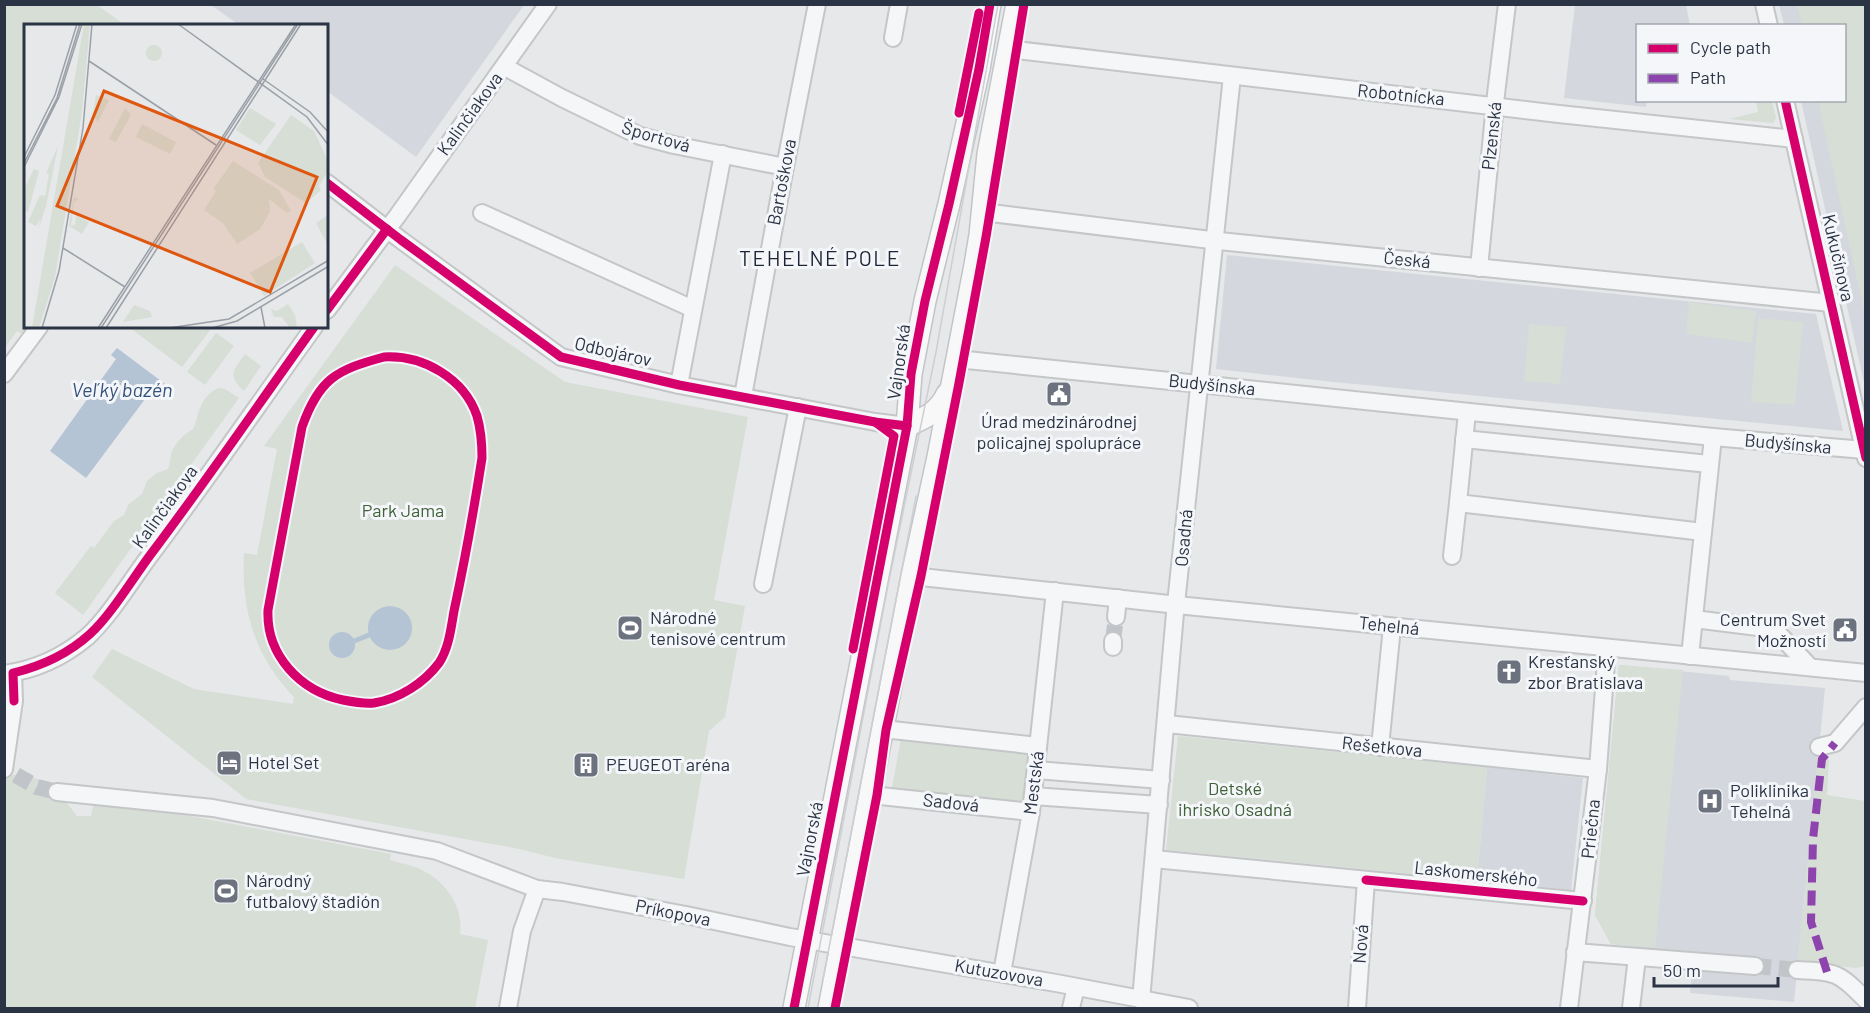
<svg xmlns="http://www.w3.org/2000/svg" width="1870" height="1013" font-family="Barlow,sans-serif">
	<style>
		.built { fill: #d4d7dd }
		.green { fill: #d6ded6 }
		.water { fill: #b4c4d5 }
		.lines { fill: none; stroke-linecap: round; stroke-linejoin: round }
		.stream { stroke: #b4c4d5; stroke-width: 5 }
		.minor-tunnel { stroke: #c1c4c9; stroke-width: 16; stroke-dasharray: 16 8; stroke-linecap: butt }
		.minor-casing { stroke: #c4c6c8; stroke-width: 20 }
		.major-casing { stroke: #c2c5c8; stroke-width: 24 }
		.minor { stroke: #f5f6f7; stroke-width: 16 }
		.major { stroke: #f8f8f8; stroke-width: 21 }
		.tram { stroke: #cecfd2; stroke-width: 1.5 }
		.quiet { stroke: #8e44ad; stroke-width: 8; stroke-dasharray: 15 8; stroke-linecap: butt }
		.cycleway-casing { stroke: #f4f6f9; stroke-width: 13 }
		.cycleway { stroke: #d6006c; stroke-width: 9 }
		.labels { text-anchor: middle; stroke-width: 6; stroke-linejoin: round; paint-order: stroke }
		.street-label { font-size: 18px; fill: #2b3445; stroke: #f4f6f9 }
		.poi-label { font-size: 18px; fill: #2b3445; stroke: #f4f6f9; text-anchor: start }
		.park-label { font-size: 18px; fill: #3f6138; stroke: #f4f6f9 }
		.water-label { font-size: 20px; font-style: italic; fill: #34527a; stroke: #f4f6f9 }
		.quarter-label { font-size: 21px; letter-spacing: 1.5px; fill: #1d2536; stroke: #f4f6f9 }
		.inset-road { fill: none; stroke: #9ba0a8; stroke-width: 1.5 }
		.view { fill: #df570f; fill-opacity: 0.15; stroke: #df570f; stroke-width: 3 }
		.inset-edge { fill: none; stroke: #2b3445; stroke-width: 3 }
	</style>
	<rect width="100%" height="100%" fill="#e6e8ea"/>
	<g class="built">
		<path d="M211 5H524L416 157 327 91V26L239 25Z"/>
		<path d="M1575 5H1686L1690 25 1638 26V100L1647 101 1646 107 1564 98Z"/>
		<path d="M1779 5H1865V387L1801 101 1844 100V26L1784 25Z"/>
		<path d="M1227 255 1816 314 1843 431 1324 381 1216 369Z"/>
		<path d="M1619 665 1729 676 1730 680 1825 688 1794 1002 1690 993 1694 953 1611 944 1595 915Z"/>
		<path d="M1487 767 1583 778 1571 890 1477 880Z"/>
	</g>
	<g class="green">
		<path d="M5 5H97L125 25 26 26V327H32L31 329 27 328 22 334 17 331 5 348Z"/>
		<path d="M1797 5H1865V316L1818 101 1844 100V26L1802 25Z"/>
		<path d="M1756 100 1772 101 1776 118 1773 123 1729 119 1758 112Z"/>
		<path d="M395 265 565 382 748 417 714 600 745 606 725 717 709 731 684 879 555 858 519 849 246 799 92 677 112 649 194 689 293 704 294 697C254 655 241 610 244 553L257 555 277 449 264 446Z"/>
		<path d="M1689 302 1756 311 1752 343 1686 334Z"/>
		<path d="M1758 318 1803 322 1795 405 1751 402Z"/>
		<path d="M1529 324 1566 327 1560 384 1524 381Z"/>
		<path d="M129 327H208L211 329 182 367Z"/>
		<path d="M216 333 234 346 205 385 187 372Z"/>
		<path d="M245 354 261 366 244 391C227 375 233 371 245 354Z"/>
		<path d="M219 388 225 389 239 398 83 615 55 593 91 546 94 548 114 521 124 515 128 505 142 494 147 481 157 473 168 469C170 464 170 460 171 454 175 442 184 435 194 428 199 412 201 395 219 388Z"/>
		<path d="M1619 665 1683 670 1655 948 1611 944 1595 915Z"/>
		<path d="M1178 736 1487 767 1477 880 1166 850Z"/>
		<path d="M901 739 1028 754 1031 758 1026 797 1023 804 891 793Z"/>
		<path d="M1818 757 1829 760 1827 795 1865 801V966L1856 968 1798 961Z"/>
		<path d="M11 775C41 772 61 794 77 816H91L95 798 391 854 390 860C400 863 412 865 422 870 446 882 464 907 460 934L488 940 475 1008H5L4 778Z"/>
	</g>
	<g class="water">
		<path d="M117 348 165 384 160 390 154 387 86 478 50 451 116 359 111 355Z"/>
		<circle cx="390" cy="628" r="22"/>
		<circle cx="342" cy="645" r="13"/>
	</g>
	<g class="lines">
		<path class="stream" d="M354 641 369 635"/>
		<g class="minor-tunnel">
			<path d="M1113 641 1116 617"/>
			<path d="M16 775 37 787 57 792"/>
			<path d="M1755 966 1797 970"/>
		</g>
		<g class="minor-casing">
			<g id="minor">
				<path d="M1764 4 1769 26"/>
				<path d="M893 38 899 4"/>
				<path d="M1008 49 1559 114 1794 139"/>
				<path d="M505 67 562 98 640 136 674 145 785 167"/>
				<path d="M1785 100 1866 458"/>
				<path d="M327 183 401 240 561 357 679 385 875 422 907 426"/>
				<path d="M983 212 1219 241 1831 303"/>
				<path d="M482 213 693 309"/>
				<path d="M1479 268 1496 94 1507 4"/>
				<path d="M327 310 398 215 548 4"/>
				<path d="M957 359 1713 437 1864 450"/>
				<path d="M4 374 39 327"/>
				<path d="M679 385 723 154"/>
				<path d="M743 396 785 167 817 4"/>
				<path d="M1467 412 1458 503 1703 532"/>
				<path d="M1464 439 1709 464"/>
				<path d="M1452 556 1458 503"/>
				<path d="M912 576 1187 606 1866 673"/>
				<path d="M763 584 798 407"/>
				<path d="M1116 617 1118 598"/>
				<path d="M1694 619 1774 629 1810 667"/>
				<path d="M1113 647V641"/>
				<path d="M1690 656 1713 437"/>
				<path d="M4 674C35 670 63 657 87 637 110 616 132 579 151 554 207 479 260 402 314 327"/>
				<path d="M1167 724 1598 769"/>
				<path d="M883 729 1038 746"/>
				<path d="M1380 747 1392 627"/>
				<path d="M1819 747 1835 743 1866 707"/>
				<path d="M4 769 14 701 13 673"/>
				<path d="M1036 770 1161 780"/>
				<path d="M57 792 213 808 437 851 537 889 563 892 686 915 790 937 1056 983 1189 1008"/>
				<path d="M871 795 1031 812"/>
				<path d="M1033 796 1159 805"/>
				<path d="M1154 859 1583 901"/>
				<path d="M1575 952 1755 966"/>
				<path d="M1797 970C1837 972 1838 972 1866 1000"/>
				<path d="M1002 973 1031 812 1055 591"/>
				<path d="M1141 1000 1175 613 1232 76"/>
				<path d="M508 1008 522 931 537 889"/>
				<path d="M1071 1008 1076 987"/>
				<path d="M1357 1008 1366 880"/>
				<path d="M1569 1008 1598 769 1607 648"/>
				<path d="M1631 1008 1637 957"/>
			</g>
		</g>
		<g class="major-casing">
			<g id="major">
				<path d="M907 426C925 418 939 412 947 394"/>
				<path d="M794 1008 907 426 911 374 925 301 949 204 979 69 990 4"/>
				<path d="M829 1008 912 576 938 457 975 265 980 235 988 154 1017 4"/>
			</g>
		</g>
		<use href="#minor" class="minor"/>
		<use href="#major" class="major"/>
		<g class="tram">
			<path d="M823 979 916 496"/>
			<path d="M808 1008 888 585 936 352 998 4"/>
		</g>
		<path class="quiet" d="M1827 972 1811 922 1813 839 1822 759 1835 743"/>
		<g class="cycleway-casing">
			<g id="cycleway">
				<path d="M1785 100 1866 458"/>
				<path d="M959 113 979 13"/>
				<path d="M327 183 401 240 561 357 679 385 875 422 907 426"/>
				<path d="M327 310 387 229"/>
				<path d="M384 357C423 355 464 378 477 416 481 430 482 444 482 458 474 509 465 560 454 611 451 628 449 648 439 663 424 683 399 699 374 703 364 704 353 702 343 700 300 691 266 655 268 610L302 427C319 379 336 370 384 357Z"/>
				<path d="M853 649 894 436 875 422"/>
				<path d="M14 701 13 673C42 666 68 654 90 634 111 615 133 578 151 554 207 480 260 402 314 327"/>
				<path d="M1366 880 1583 901"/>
				<path d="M794 1008 907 426 911 374 925 301 949 204 979 69 990 4"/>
				<path d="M835 1008 877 795 886 730 921 576 959 383 986 237 1024 4"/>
			</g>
		</g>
		<use href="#cycleway" class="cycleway"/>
	</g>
	<defs>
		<g id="civic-square" transform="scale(1.35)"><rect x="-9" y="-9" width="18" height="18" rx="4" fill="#6c737f" stroke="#f4f6f9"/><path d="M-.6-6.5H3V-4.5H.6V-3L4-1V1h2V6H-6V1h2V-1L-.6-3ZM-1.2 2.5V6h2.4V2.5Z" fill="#fff"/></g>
		<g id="stadium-square" transform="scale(1.35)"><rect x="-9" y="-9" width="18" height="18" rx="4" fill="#6c737f" stroke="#f4f6f9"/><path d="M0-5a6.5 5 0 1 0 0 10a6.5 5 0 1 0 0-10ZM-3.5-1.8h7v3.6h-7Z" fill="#fff"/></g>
		<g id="church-square" transform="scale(1.35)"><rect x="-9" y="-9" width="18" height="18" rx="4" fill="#6c737f" stroke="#f4f6f9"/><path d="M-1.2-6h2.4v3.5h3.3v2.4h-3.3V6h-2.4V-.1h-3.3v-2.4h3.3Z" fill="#fff"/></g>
		<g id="hotel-square" transform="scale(1.35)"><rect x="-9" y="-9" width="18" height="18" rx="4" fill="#6c737f" stroke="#f4f6f9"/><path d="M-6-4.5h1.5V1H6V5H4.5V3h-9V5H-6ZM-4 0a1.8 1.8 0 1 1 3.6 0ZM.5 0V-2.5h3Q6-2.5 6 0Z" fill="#fff"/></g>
		<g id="building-square" transform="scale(1.35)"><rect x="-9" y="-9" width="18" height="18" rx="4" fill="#6c737f" stroke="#f4f6f9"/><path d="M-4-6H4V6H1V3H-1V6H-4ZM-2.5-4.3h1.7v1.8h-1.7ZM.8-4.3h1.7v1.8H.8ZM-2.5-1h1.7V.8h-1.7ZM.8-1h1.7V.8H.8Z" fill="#fff"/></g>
		<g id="hospital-square" transform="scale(1.35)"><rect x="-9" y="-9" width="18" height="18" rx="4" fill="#6c737f" stroke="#f4f6f9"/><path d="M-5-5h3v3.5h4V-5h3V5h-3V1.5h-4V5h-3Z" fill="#fff"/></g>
	</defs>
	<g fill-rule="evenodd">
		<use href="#civic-square" x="1059" y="394"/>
		<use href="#stadium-square" x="630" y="628"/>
		<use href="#civic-square" x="1845" y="630"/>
		<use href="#church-square" x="1509" y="672"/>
		<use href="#hotel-square" x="229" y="763"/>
		<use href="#building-square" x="586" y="765"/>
		<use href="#hospital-square" x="1710" y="801"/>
		<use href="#stadium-square" x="226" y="891"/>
	</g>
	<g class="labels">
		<g class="street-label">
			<text transform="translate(1401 95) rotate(6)" y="6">Robotnícka</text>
			<text transform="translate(470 114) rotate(-54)" y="6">Kalinčiakova</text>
			<text transform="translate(1492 136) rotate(-84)" y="6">Plzenská</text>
			<text transform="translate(656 137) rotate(16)" y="6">Športová</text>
			<text transform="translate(782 182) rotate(-79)" y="6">Bartoškova</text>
			<text transform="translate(1838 258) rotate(77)" y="6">Kukučínova</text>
			<text transform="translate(1407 260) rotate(6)" y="6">Česká</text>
			<text transform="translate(613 352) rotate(13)" y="6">Odbojárov</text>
			<text transform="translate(899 362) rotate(-82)" y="6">Vajnorská</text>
			<text transform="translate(1212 385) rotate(6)" y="6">Budyšínska</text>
			<text transform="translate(1788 444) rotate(5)" y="6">Budyšínska</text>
			<text transform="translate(165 507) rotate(-54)" y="6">Kalinčiakova</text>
			<text transform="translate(1184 538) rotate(-85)" y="6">Osadná</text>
			<text transform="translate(1389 626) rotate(6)" y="6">Tehelná</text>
			<text transform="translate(1382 747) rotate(6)" y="6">Rešetkova</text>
			<text transform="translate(1034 783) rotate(-83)" y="6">Mestská</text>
			<text transform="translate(951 803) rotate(6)" y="6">Sadová</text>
			<text transform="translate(1591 829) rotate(-84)" y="6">Priečna</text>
			<text transform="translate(810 839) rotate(-79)" y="6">Vajnorská</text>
			<text transform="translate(1476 874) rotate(6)" y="6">Laskomerského</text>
			<text transform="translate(673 913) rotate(11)" y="6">Príkopova</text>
			<text transform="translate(1361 944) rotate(-86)" y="6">Nová</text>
			<text transform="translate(999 973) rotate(10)" y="6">Kutuzovova</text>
		</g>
		<g class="poi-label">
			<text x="1059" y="428" text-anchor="middle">Úrad medzinárodnej<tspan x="1059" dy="21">policajnej spolupráce</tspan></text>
			<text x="650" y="624">Národné<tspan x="650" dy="21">tenisové centrum</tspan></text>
			<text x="1826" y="626" text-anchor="end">Centrum Svet<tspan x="1826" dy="21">Možností</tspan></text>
			<text x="1528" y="668">Kresťanský<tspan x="1528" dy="21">zbor Bratislava</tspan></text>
			<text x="248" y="769">Hotel Set</text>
			<text x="606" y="771">PEUGEOT aréna</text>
			<text x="1730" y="797">Poliklinika<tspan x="1730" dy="21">Tehelná</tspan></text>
			<text x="246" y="887">Národný<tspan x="246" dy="21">futbalový štadión</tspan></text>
		</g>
		<g class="park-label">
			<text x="403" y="517">Park Jama</text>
			<text x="1235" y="795">Detské<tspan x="1235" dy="21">ihrisko Osadná</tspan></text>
		</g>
		<g class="water-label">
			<text x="122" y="397">Veľký bazén</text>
		</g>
		<g class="quarter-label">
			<text x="820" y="266">TEHELNÉ POLE</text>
		</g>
	</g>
	<g transform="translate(24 24)">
		<rect width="304" height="304" fill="#e6e8ea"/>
		<path d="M60 0H66L58 88 31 253 15 304H8ZM122 29a8 8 0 1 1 16 0a8 8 0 1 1-16 0ZM72 71 85 76 74 98 69 91ZM101 84 107 91 92 118 85 115ZM226 84 252 100 236 121 212 106ZM267 91 290 107 304 137V147L295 162 297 166 282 179 241 153 234 139ZM118 100 152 118 146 130 112 113ZM34 122 22 182 15 204 16 195 12 202 4 198 16 171 21 172 25 150 22 149ZM209 137 255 166 267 187 263 189 245 175 246 188 236 205 213 220 199 199 180 186 192 167 189 165ZM10 145 15 147 4 188 0 186V165ZM50 173 55 175 50 178 47 202 52 200 51 199 53 185V192L65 198 58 210 45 202ZM304 191 305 221H304L292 199ZM278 218 291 239 240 272 226 249ZM264 280 271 291 273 304H266L258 293H250L247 285 253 287ZM110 281 126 287 128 293 99 298Z" fill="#d6ded6"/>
		<path class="inset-road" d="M154 0 283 93 305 122M65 37 192 121M239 55 286 88 305 109M0 133 31 71 53 0M0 139 33 74 56 0M0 143 35 73 58 0M39 224 101 263M237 283 241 304M18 304 35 247 59 104 68 0M74 304 272 0M77 304 274 0M82 304 277 0M145 304 205 295 305 236M188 304 213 297 305 242"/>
		<path class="view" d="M80 67 293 153 246 268 33 182Z"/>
		<rect width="304" height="304" class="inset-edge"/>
	</g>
	<rect width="1870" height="1013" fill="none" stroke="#2b3445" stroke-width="12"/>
	<rect x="1636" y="24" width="210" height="78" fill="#f4f6f9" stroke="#a4a8b1" stroke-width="1.5"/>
	<rect x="1648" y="44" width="30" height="9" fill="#d6006c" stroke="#a4a8b1" stroke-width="1.5"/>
	<text x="1690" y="54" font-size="18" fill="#2b3445">Cycle path</text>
	<rect x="1648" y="74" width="30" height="9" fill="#8e44ad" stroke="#a4a8b1" stroke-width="1.5"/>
	<text x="1690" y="84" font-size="18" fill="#2b3445">Path</text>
	<path d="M1654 977v9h124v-9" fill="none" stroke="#2b3445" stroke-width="3"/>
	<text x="1663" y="977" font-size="18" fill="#2b3445" stroke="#f4f6f9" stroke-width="4.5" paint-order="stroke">50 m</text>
</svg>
